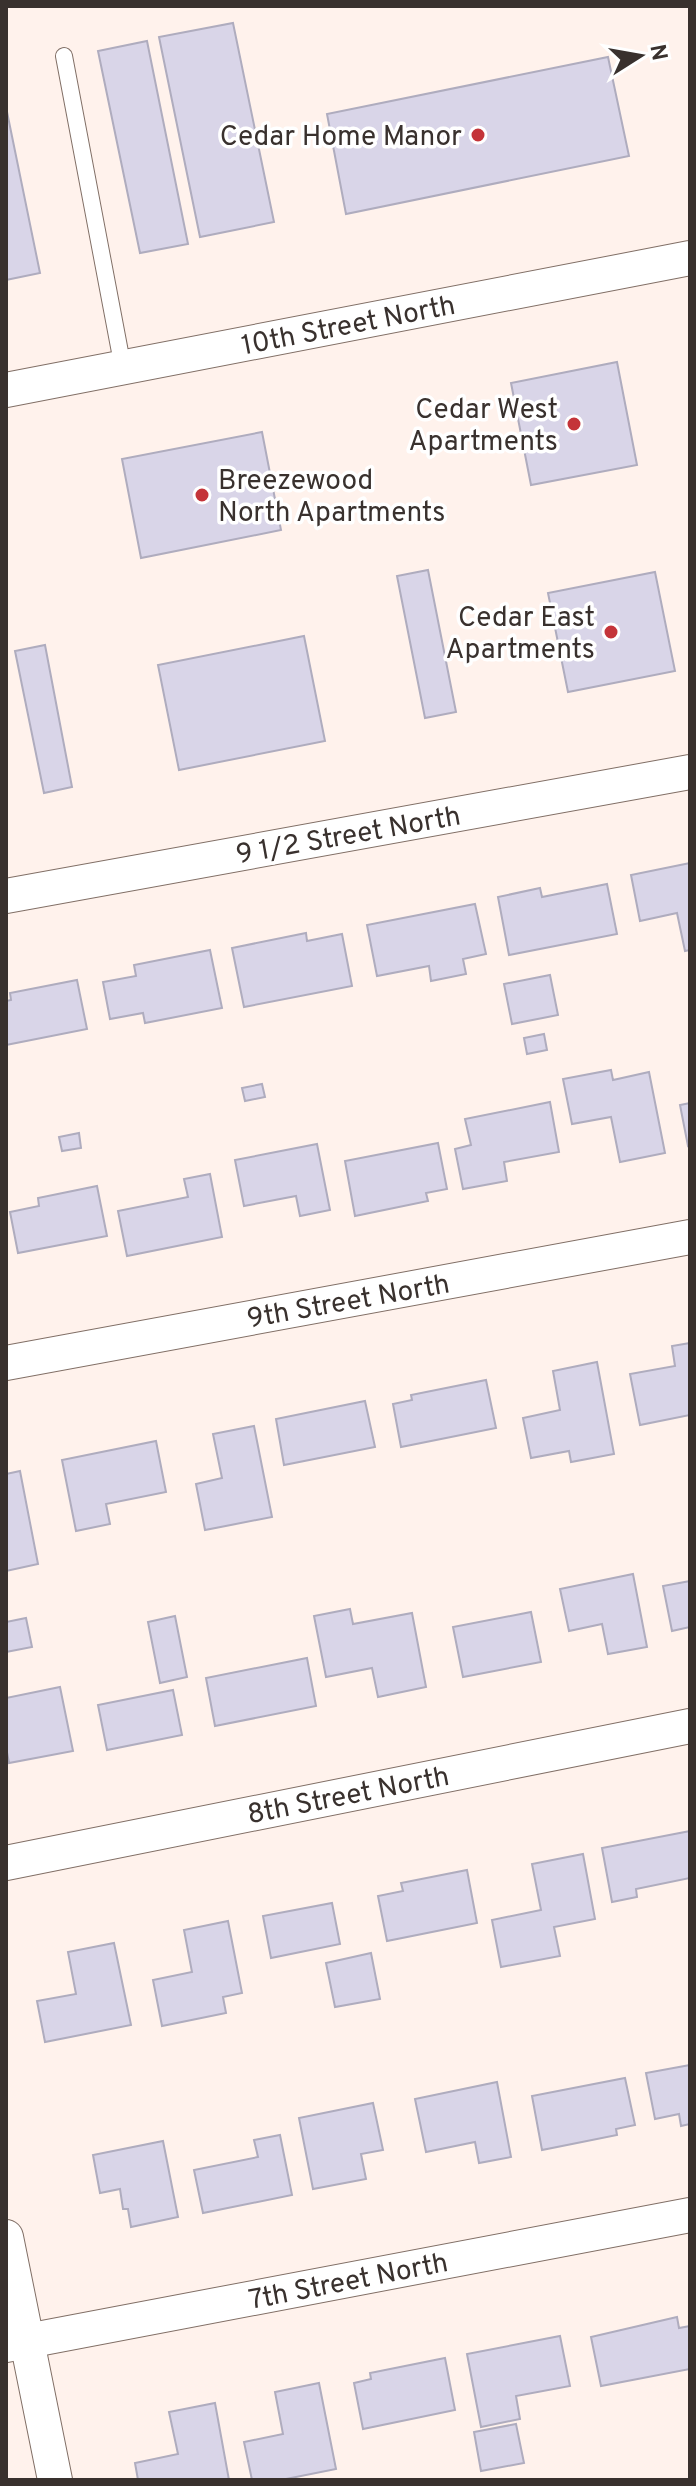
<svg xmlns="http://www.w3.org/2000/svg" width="696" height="2486" font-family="Overpass,sans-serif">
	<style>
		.building { fill: #d9d5e8; stroke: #afacbe; stroke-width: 2 }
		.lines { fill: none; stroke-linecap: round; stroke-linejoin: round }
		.service-casing { stroke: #816f66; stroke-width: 18 }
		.minor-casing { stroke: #816f66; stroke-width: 36 }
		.service { stroke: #fff; stroke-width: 16 }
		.minor { stroke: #fff; stroke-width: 34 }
		.poi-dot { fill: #c43439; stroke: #fff; stroke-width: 3 }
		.labels { text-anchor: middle; stroke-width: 7; stroke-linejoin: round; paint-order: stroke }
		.poi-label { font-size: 28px; fill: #39312e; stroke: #fff; text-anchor: end }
		.street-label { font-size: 28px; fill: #39312e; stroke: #fff }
	</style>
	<rect width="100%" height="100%" fill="#fff2ec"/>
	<g class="building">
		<path d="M233 23 274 222 200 237 159 37Z"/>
		<path d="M147 41 188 244 140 253 98 51Z"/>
		<path d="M608 57 629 156 346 214 327 114Z"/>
		<path d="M6 107 40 273 6 280Z"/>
		<path d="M617 362 637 465 531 485 511 383Z"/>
		<path d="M262 432 281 530 141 558 122 459Z"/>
		<path d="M428 570 456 712 425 718 397 576Z"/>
		<path d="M655 572 675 671 568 692 548 593Z"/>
		<path d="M304 636 325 741 179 770 158 665Z"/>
		<path d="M45 645 72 787 44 793 15 651Z"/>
		<path d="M690 863V950L685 951 677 913 640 921 631 875Z"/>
		<path d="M607 884 617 934 509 955 498 897 540 888 542 897Z"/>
		<path d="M475 904 486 954 463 959 466 974 431 981 429 966 377 976 367 925Z"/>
		<path d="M306 933 307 941 342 934 352 986 244 1007 232 948Z"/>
		<path d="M210 950 222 1008 145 1023 143 1013 110 1019 103 982 136 976 134 965Z"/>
		<path d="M550 975 558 1015 512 1024 504 984Z"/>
		<path d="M77 980 87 1029 6 1045V1001L11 1000 10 993Z"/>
		<path d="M544 1034 547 1050 527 1054 524 1038Z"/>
		<path d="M611 1070 613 1080 649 1072 665 1153 620 1162 611 1117 572 1124 563 1079Z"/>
		<path d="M262 1084 265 1097 245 1101 242 1088Z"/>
		<path d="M550 1102 559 1152 504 1162 507 1181 463 1189 455 1149 471 1145 465 1119Z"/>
		<path d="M690 1103V1145L688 1146 680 1105Z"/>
		<path d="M79 1133 81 1148 62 1151 59 1137Z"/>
		<path d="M438 1143 447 1189 426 1193 428 1201 355 1216 345 1161Z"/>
		<path d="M317 1144 330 1210 300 1216 296 1196 244 1206 235 1160Z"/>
		<path d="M210 1174 222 1237 127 1256 118 1211 188 1197 184 1179Z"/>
		<path d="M97 1186 107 1236 18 1253 10 1212 39 1206 38 1198Z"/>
		<path d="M690 1343V1415L640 1425 630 1374 675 1366 672 1346Z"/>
		<path d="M597 1362 614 1454 571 1462 569 1451 531 1458 523 1418 560 1410 553 1371Z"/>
		<path d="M486 1380 496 1428 401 1447 393 1404 412 1400 411 1395Z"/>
		<path d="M365 1401 375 1447 284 1465 276 1419Z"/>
		<path d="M254 1426 272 1517 205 1530 196 1484 222 1478 213 1434Z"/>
		<path d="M156 1441 166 1492 106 1504 110 1524 76 1531 62 1460Z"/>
		<path d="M20 1471 38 1564 6 1571V1474Z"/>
		<path d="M633 1574 647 1647 608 1654 602 1624 569 1631 560 1589Z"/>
		<path d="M690 1581V1627L672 1631 663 1586Z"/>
		<path d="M350 1609 353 1624 412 1613 426 1687 378 1697 372 1668 326 1677 314 1616Z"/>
		<path d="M531 1612 541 1662 463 1677 453 1627Z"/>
		<path d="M175 1616 187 1677 160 1683 148 1622Z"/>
		<path d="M26 1618 32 1647 6 1652V1622Z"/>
		<path d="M307 1658 316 1706 215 1726 206 1678Z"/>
		<path d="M60 1687 73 1751 9 1763 6 1747V1698Z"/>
		<path d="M173 1690 182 1735 107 1750 98 1705Z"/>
		<path d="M690 1831V1878L636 1889 637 1897 612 1902 602 1848Z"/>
		<path d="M583 1854 595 1919 554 1927 560 1956 501 1967 492 1920 541 1910 532 1864Z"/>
		<path d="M467 1870 477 1923 387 1941 378 1896 403 1891 401 1883Z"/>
		<path d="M332 1903 340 1944 271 1958 263 1916Z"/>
		<path d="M228 1921 242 1993 223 1997 226 2013 162 2026 153 1980 192 1972 184 1930Z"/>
		<path d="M114 1943 131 2025 45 2042 37 2001 76 1994 68 1952Z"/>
		<path d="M371 1953 380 1999 335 2007 326 1963Z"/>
		<path d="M690 2065V2124L681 2126 679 2114 655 2119 646 2073Z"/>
		<path d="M625 2078 635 2125 616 2129 617 2135 542 2150 532 2096Z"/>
		<path d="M497 2082 511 2157 479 2163 475 2142 426 2152 415 2099Z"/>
		<path d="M373 2103 383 2150 361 2154 366 2179 313 2189 299 2118Z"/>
		<path d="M280 2135 292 2195 203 2213 194 2170 258 2157 254 2140Z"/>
		<path d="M163 2141 178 2217 131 2227 128 2209H123L120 2189 100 2193 93 2155Z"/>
		<path d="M677 2317 679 2328 690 2326V2369L601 2386 591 2337Z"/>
		<path d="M560 2336 570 2386 516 2396 520 2419 481 2427 467 2354Z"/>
		<path d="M445 2358 455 2410 363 2429 354 2383 371 2379 370 2373Z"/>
		<path d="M319 2383 336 2469 281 2480H252L244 2442 283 2434 275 2392Z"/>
		<path d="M215 2403 229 2480H138L135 2463 178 2454 169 2412Z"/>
		<path d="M516 2424 524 2463 481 2471 474 2432Z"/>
	</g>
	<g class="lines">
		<g class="service-casing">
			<path id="service" d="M64 56 123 368"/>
		</g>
		<g class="minor-casing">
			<g id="minor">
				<path d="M6 390 690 258"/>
				<path d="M6 896 690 772"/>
				<path d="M6 1363 690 1237"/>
				<path d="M6 1863 690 1726"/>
				<path d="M6 2237 55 2480"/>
				<path d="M6 2345 690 2215"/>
			</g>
		</g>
		<use href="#service" class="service"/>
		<use href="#minor" class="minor"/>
	</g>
	<g class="poi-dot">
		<circle cx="478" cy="135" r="8"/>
		<circle cx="574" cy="424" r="8"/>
		<circle cx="202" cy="495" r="8"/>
		<circle cx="611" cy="632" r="8"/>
	</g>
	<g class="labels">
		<g class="poi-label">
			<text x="462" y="145">Cedar Home Manor</text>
			<text x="558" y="418">Cedar West<tspan x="558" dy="32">Apartments</tspan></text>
			<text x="218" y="489" text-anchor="start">Breezewood<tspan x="218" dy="32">North Apartments</tspan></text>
			<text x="595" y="626">Cedar East<tspan x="595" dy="32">Apartments</tspan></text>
		</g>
		<g class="street-label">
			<text transform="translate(348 324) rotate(-11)" y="10">10th Street North</text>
			<text transform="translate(348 834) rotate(-10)" y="10">9 1/2 Street North</text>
			<text transform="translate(348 1300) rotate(-10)" y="10">9th Street North</text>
			<text transform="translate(348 1794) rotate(-11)" y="10">8th Street North</text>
			<text transform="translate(348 2280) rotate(-11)" y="10">7th Street North</text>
		</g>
	</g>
	<rect width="696" height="2486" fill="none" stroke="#39312e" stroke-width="16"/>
	<g transform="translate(640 56) rotate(79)" stroke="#ffffff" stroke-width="6" paint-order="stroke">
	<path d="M0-6L14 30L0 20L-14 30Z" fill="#39312e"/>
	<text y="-12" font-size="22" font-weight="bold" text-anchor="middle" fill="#39312e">N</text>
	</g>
</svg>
